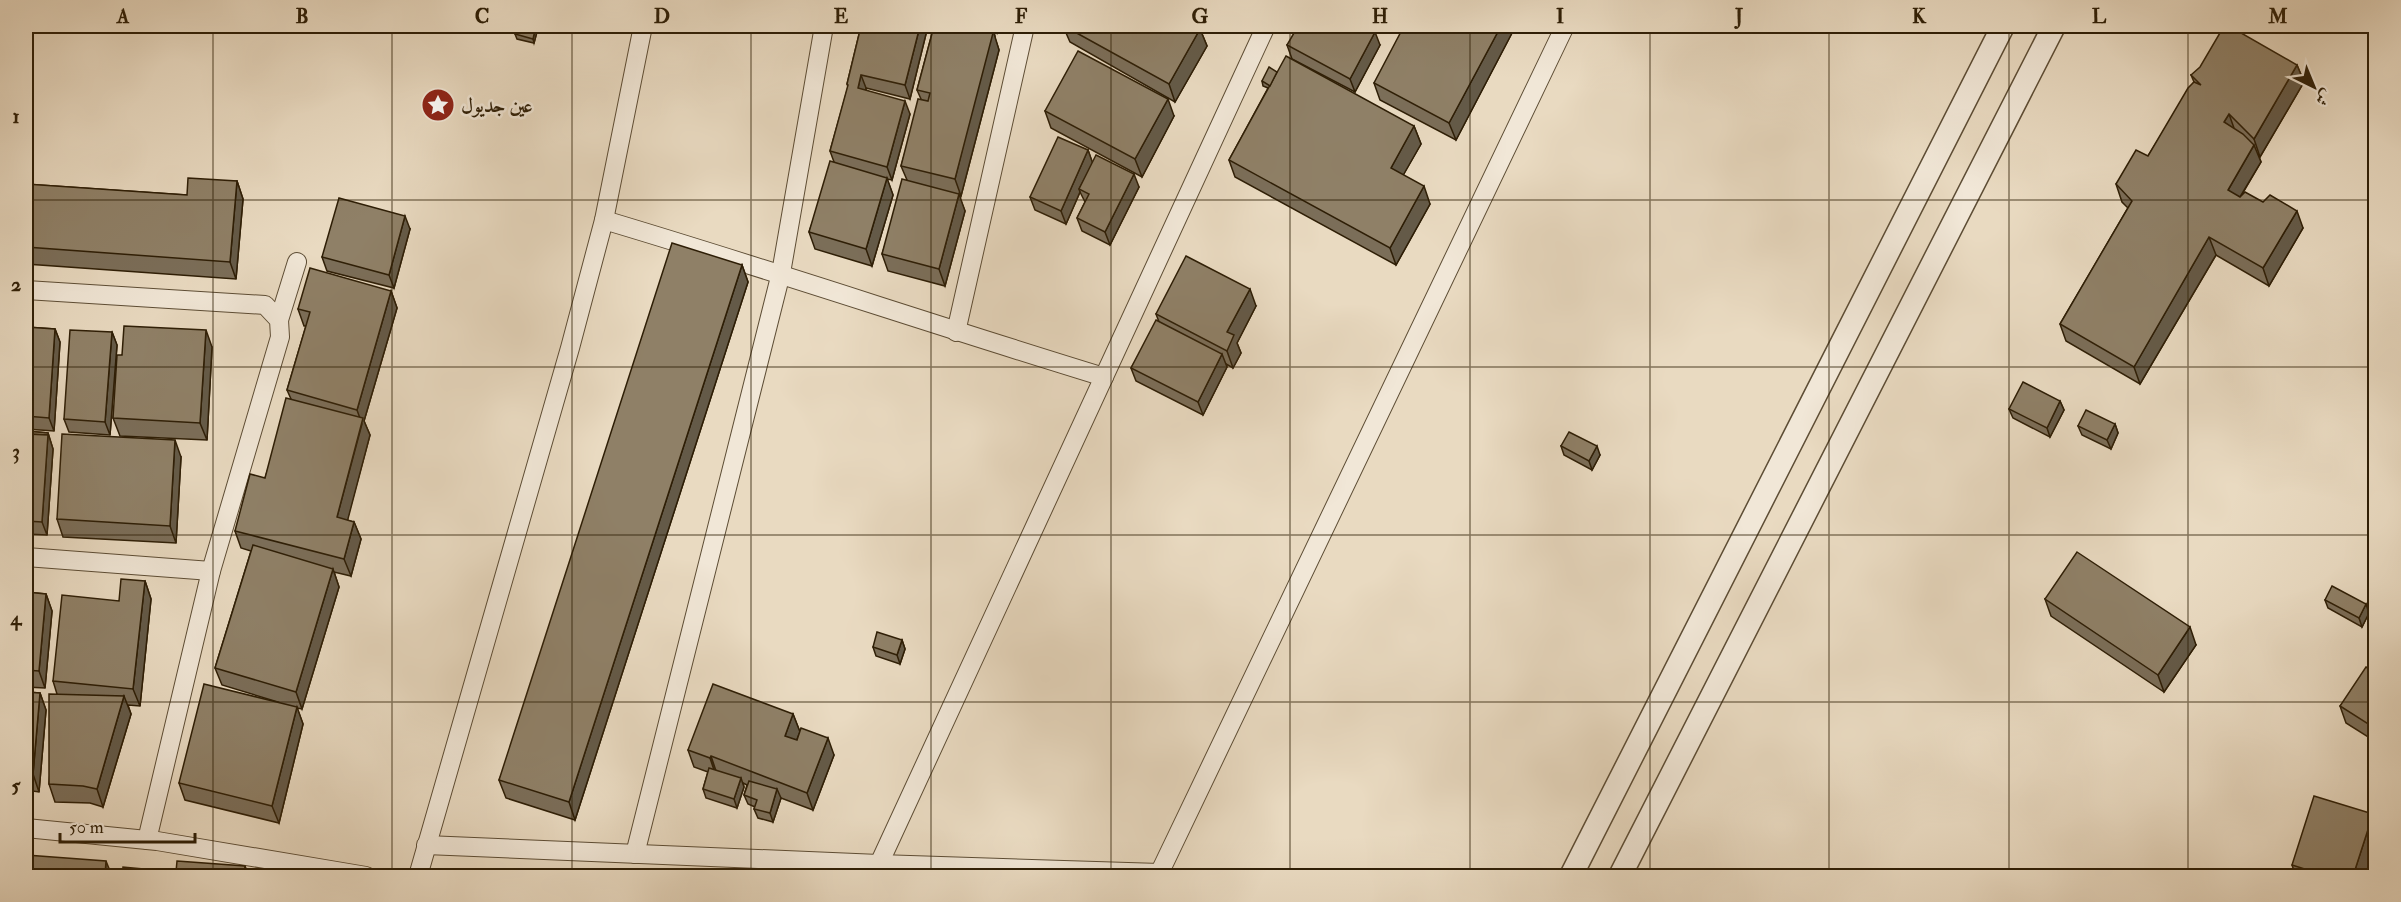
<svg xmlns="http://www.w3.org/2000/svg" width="2401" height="902" font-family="'IM FELL Double Pica',Amiri,serif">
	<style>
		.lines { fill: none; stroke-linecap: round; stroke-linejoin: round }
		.minor-casing { stroke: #5d4d35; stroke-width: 20 }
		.tertiary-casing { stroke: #5d4d35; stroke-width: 25 }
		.minor { stroke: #f1e7d7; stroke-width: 18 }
		.tertiary { stroke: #f1e7d7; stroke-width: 22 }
		.wall { fill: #7b6e59; stroke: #2e1e06; stroke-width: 1.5 }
		.shaded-wall { fill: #645a48; stroke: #2e1e06; stroke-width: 1.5 }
		.building { fill: #8f8067; stroke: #2e1e06; stroke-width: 1.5 }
		.grid { fill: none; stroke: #2e1e06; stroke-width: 1.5; stroke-opacity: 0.55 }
		.labels { text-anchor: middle; stroke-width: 5; stroke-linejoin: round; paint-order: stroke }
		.poi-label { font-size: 20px; font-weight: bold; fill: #2e1e06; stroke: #f1e7d7; text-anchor: start }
		.neatline { fill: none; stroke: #2e1e06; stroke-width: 2 }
		.grid-label { font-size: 20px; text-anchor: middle; font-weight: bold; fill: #2e1e06 }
	</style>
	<rect width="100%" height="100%" fill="#e9dac1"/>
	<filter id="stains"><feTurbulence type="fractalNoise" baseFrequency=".00333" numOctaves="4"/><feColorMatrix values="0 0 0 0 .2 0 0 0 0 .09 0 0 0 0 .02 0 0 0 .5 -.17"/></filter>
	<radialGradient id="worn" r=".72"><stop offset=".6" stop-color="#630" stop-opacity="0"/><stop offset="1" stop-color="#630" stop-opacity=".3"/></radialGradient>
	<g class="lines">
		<g class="minor-casing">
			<g id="minor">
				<path d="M604 220C772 270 937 326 1104 377"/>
				<path d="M26 290 265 305 279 320 280 337 211 571 147 840"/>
				<path d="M279 320 297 262"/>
				<path d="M956 332 1025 26"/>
				<path d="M26 557 211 571"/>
				<path d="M26 828 157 841 366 876"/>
				<path d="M426 845 879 864 1160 873"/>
				<path d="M635 854 781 273 824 26"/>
				<path d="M879 864 1266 26"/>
				<path d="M418 876 570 348 604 220 643 26"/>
				<path d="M1158 876 1565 26"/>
			</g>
		</g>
		<g class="tertiary-casing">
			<g id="tertiary">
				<path d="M1571 876 2003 26"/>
				<path d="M1620 876 2054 26"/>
			</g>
		</g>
		<use href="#minor" class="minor"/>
		<use href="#tertiary" class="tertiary"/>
	</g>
	<g class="wall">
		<path d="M537 26 538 28 534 43 517 39 515 34Z"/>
		<path d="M861 26H923L926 34 910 99 866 88V90L910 114 892 180 887 179 893 195 872 266 815 249 809 232 834 162 830 151 848 87 847 84Z"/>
		<path d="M934 26H999L997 33 994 32 995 36V38L999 50 961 196H959L965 211 945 286 888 271 882 254 907 180 901 166 921 99 917 90Z"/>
		<path d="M1063 26 1200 29 1207 46 1175 102 1070 42Z"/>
		<path d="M1199 26H1214L1212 32Z"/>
		<path d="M1512 33 1456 140 1380 100 1374 83Z"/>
		<path d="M1287 45H1380L1355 92 1292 59Z"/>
		<path d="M2297 65 2304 82 2260 157 2258 154 2261 162 2241 196 2303 228 2269 286 2216 255 2140 384 2066 341 2060 324 2128 208 2122 202 2116 184 2148 156 2194 82 2191 75Z"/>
		<path d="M1277 72 1414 126 1421 144 1403 175 1430 204 1396 265 1235 177 1229 160 1268 88 1263 86 1262 81Z"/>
		<path d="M1045 111 1174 116 1142 177 1051 128Z"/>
		<path d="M1088 150 1092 162 1139 187 1110 245 1082 231 1077 218 1085 202 1080 192 1066 224 1035 210 1030 197Z"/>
		<path d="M237 181 243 199 236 279 26 264V184L187 195Z"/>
		<path d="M410 229 394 288 327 271 322 257Z"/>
		<path d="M742 265 748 282 575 820 506 798 499 780Z"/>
		<path d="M391 291 397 308 364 421 370 435 347 520 354 522 361 539 351 576 334 572 339 587 302 709 297 708 303 724 279 823 185 800 179 783 278 702 222 685 215 668 251 551 241 548 235 531 265 478 291 399 287 390 306 326H304L298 309Z"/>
		<path d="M1256 306 1237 343 1241 353 1233 368 1226 364 1227 367 1203 415 1136 381 1131 368 1159 322 1156 314Z"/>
		<path d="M26 327 55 329 60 342 54 431 26 429Z"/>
		<path d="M112 332 117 345 110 435 69 432 64 419Z"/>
		<path d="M212 347 207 440 120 436 113 418 122 355Z"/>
		<path d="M2060 401 2064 410 2050 437 2013 418 2009 409Z"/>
		<path d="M2115 424 2118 433 2111 449 2082 435 2078 426Z"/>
		<path d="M26 431 48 433 53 449 47 535 26 534Z"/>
		<path d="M1561 446 1600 455 1592 470 1564 455Z"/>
		<path d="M181 457 176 543 63 537 57 519Z"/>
		<path d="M145 581 151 599 140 706 128 705 131 714 103 807 90 803 55 802 49 784 57 694 53 681 119 601Z"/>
		<path d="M26 592 46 594 52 611 45 688 26 687Z"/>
		<path d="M2045 599 2196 645 2164 692 2051 616Z"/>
		<path d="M2325 600 2366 604 2369 613 2362 627 2328 608Z"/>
		<path d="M902 640 905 649 900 664 876 656 873 647Z"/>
		<path d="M2376 673V742L2346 723 2340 706Z"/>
		<path d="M26 692 40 693 46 710 39 792 26 790Z"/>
		<path d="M793 714 800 732 834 755 813 810 781 798 773 822 758 818 754 809 755 807 748 804 744 795 747 785 743 783 744 787 737 808 706 798 703 789 708 772 694 767 688 750Z"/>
		<path d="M2373 814 2376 821V843L2365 876H2296L2292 865Z"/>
	</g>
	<g class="shaded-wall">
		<path d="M536 26H537L538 28 534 43 533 39Z"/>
		<path d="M920 26H923L926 34 910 99 905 85Z"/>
		<path d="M994 26H999L997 33Z"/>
		<path d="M1209 26H1214L1212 32Z"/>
		<path d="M1501 26H1509L1512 33 1456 140 1449 123Z"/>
		<path d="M992 27 999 50 961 196 955 179Z"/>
		<path d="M1200 29 1207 46 1175 102 1169 84Z"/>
		<path d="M1375 32 1380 45 1355 92 1350 79Z"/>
		<path d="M2297 65 2304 82 2260 157 2254 139Z"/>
		<path d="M861 75 866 88 863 101 858 88Z"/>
		<path d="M1168 99 1174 116 1142 177 1135 159Z"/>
		<path d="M905 101 910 114 892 180 887 167Z"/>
		<path d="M2229 114 2235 131 2224 122Z"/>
		<path d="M1414 126 1421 144 1397 186 1391 168Z"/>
		<path d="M2254 145 2261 162 2234 207 2228 190Z"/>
		<path d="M1088 150 1093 164 1079 189 1080 192 1066 224 1061 211Z"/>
		<path d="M1134 174 1139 187 1110 245 1105 232Z"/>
		<path d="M887 178 893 195 872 266 866 249Z"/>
		<path d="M237 181 243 199 236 279 230 262Z"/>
		<path d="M1424 186 1430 204 1396 265 1390 248Z"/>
		<path d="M959 194 965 211 945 286 939 269Z"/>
		<path d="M2297 211 2303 228 2269 286 2263 268Z"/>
		<path d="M405 216 410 229 394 288 389 275Z"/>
		<path d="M2209 237 2216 255 2140 384 2134 367Z"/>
		<path d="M742 265 748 282 575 820 569 802Z"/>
		<path d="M1250 289 1256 306 1237 343 1241 353 1233 368 1227 351V332Z"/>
		<path d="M391 291 397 308 364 421 370 435 344 534 337 517 362 424 357 410Z"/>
		<path d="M55 329 60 342 54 431 49 418Z"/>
		<path d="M206 330 212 347 207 440 200 423Z"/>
		<path d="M112 332 117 345 110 435 105 422Z"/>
		<path d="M1222 354 1227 367 1203 415 1198 402Z"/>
		<path d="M2060 401 2064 410 2050 437 2047 428Z"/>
		<path d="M2115 424 2118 433 2111 449 2107 440Z"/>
		<path d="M48 433 53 449 47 535 42 522Z"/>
		<path d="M175 440 181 457 176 543 170 526Z"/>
		<path d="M1597 446 1600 455 1592 470 1589 461Z"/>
		<path d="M354 522 361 539 351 576 344 559Z"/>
		<path d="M333 569 339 587 302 709 296 692Z"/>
		<path d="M145 581 151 599 140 706 133 689Z"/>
		<path d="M46 594 52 611 45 688 39 671Z"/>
		<path d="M2366 604 2369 613 2362 627 2359 618Z"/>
		<path d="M2190 627 2196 645 2164 692 2158 675Z"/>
		<path d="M902 640 905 649 900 664 897 655Z"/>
		<path d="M40 693 46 710 39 792 33 774Z"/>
		<path d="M124 696 131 714 103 807 97 789Z"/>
		<path d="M297 707 303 724 279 823 272 806Z"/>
		<path d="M793 714 800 732 791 753 785 736Z"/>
		<path d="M828 738 834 755 813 810 807 793Z"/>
		<path d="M711 756 717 774 716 776 710 758Z"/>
		<path d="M741 778 744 787 737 808 734 799Z"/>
		<path d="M777 789 781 798 773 822 770 813Z"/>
		<path d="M2373 814 2376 821V843L2365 876H2353Z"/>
		<path d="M106 861 112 876H105Z"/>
		<path d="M245 866 249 876H244Z"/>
	</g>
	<g class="building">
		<path d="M517 26H536L533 39 515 34Z"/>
		<path d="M861 26H920L905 85 861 75 858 88 905 101 887 167 830 151 848 85 847 84Z"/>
		<path d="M934 26H964L993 33 955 179 901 166 918 99 928 101 930 93 917 90Z"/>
		<path d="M964 26H987L992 27 990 32Z"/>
		<path d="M1064 26H1195L1200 29 1169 84Z"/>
		<path d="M1298 26H1364L1375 32 1350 79 1287 45Z"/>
		<path d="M1404 26H1501L1449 123 1374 83Z"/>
		<path d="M2224 26H2229L2297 65 2254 139 2229 114 2224 122 2243 134 2254 145 2228 190 2240 197 2245 192 2263 202 2270 195 2297 211 2263 268 2209 237 2134 367 2060 324 2132 201 2116 184 2136 150 2148 156 2188 88 2194 82 2201 85 2191 75 2200 67Z"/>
		<path d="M1078 51 1168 99 1135 159 1045 111Z"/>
		<path d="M1286 56 1414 126 1391 168 1424 186 1390 248 1229 160Z"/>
		<path d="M1269 67 1277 72 1270 86 1262 81Z"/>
		<path d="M1058 137 1088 150 1061 211 1030 197Z"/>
		<path d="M1096 155 1134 174 1105 232 1077 218 1089 194 1079 189Z"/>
		<path d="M830 161 887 178 866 249 809 232Z"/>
		<path d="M188 178 237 181 230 262 26 247V184L187 195Z"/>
		<path d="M902 179 959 194 939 269 882 254Z"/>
		<path d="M339 198 405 216 389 275 322 257Z"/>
		<path d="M672 243 742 265 569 802 499 780Z"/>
		<path d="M1186 256 1250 289 1227 332 1234 335 1227 351 1156 314Z"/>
		<path d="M310 268 391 291 357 410 287 390 310 312 298 309Z"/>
		<path d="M1156 320 1222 354 1198 402 1131 368Z"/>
		<path d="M124 326 206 330 200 423 113 418 117 355H122Z"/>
		<path d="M26 327 55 329 49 418 26 416Z"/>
		<path d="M70 330 112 332 105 422 64 419Z"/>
		<path d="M2023 382 2060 401 2047 428 2009 409Z"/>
		<path d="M286 398 363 418 337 517 354 522 344 559 235 531 250 474 265 478Z"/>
		<path d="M2086 410 2115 424 2107 440 2078 426Z"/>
		<path d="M26 431 48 433V435L26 434Z"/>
		<path d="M1569 432 1597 446 1589 461 1561 446Z"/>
		<path d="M26 434 48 435 42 522 26 521Z"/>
		<path d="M62 434 175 440 170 526 57 519Z"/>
		<path d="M253 545 333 569 296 692 215 668Z"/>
		<path d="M2077 552 2190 627 2158 675 2045 599Z"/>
		<path d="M121 579 145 581 133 689 53 681 62 595 119 601Z"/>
		<path d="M2332 586 2366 604 2359 618 2325 600Z"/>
		<path d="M26 592 46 594 39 671 26 670Z"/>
		<path d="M877 632 902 640 897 655 873 647Z"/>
		<path d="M2366 667 2376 673V729L2340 706Z"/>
		<path d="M204 684 297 707 272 806 179 783Z"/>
		<path d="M713 684 793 714 785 736 797 740 801 728 828 738 807 793 711 756 710 758 688 750Z"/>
		<path d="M26 692 40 693 33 774H26Z"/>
		<path d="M49 694 124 696 97 789 83 786 49 784Z"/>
		<path d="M709 768 741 778 734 799 703 789Z"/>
		<path d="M749 781 777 789 770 813 754 809 757 800 744 795Z"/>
		<path d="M2314 796 2373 814 2353 876H2310L2311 871 2292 865Z"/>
		<path d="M26 855 106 861 105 876H26Z"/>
		<path d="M177 861 245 866 244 876H122L123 867 176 872Z"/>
	</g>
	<path class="grid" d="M213 26V876M392 26V876M572 26V876M751 26V876M931 26V876M1111 26V876M1290 26V876M1470 26V876M1650 26V876M1829 26V876M2009 26V876M2188 26V876M26 200H2376M26 367H2376M26 535H2376M26 702H2376"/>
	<defs>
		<g id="sight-disc" transform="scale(1.725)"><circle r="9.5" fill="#8f2418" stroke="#f1e7d7"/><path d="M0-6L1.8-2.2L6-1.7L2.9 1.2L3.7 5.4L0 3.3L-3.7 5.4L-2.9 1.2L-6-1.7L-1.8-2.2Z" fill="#fff"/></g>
	</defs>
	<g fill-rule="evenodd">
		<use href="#sight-disc" x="438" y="105"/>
	</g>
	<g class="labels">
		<g class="poi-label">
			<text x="461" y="112">عين جديول</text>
		</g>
	</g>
	<rect width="2401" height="902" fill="none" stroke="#e9dac1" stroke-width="66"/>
	<g transform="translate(2314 87) rotate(137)" stroke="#f1e7d7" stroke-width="4.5" paint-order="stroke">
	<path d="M0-4.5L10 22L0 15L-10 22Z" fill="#2e1e06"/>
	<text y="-9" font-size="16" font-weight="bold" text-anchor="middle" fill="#2e1e06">ش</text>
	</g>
	<path d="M60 833v9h135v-9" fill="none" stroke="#2e1e06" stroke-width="3"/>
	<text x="69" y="833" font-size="18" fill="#2e1e06" stroke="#f1e7d7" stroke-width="4.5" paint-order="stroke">50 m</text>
	<rect x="33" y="33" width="2335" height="836" class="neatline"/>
	<g class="grid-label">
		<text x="123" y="23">A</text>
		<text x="302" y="23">B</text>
		<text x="482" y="23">C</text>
		<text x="662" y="23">D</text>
		<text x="841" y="23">E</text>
		<text x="1021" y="23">F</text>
		<text x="1200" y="23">G</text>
		<text x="1380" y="23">H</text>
		<text x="1560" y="23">I</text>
		<text x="1739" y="23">J</text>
		<text x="1919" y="23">K</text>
		<text x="2099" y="23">L</text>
		<text x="2278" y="23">M</text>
		<text x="16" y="123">1</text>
		<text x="16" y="291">2</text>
		<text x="16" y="458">3</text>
		<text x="16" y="625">4</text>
		<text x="16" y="792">5</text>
	</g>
	<rect width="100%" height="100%" filter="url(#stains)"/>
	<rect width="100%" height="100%" fill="url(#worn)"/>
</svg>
